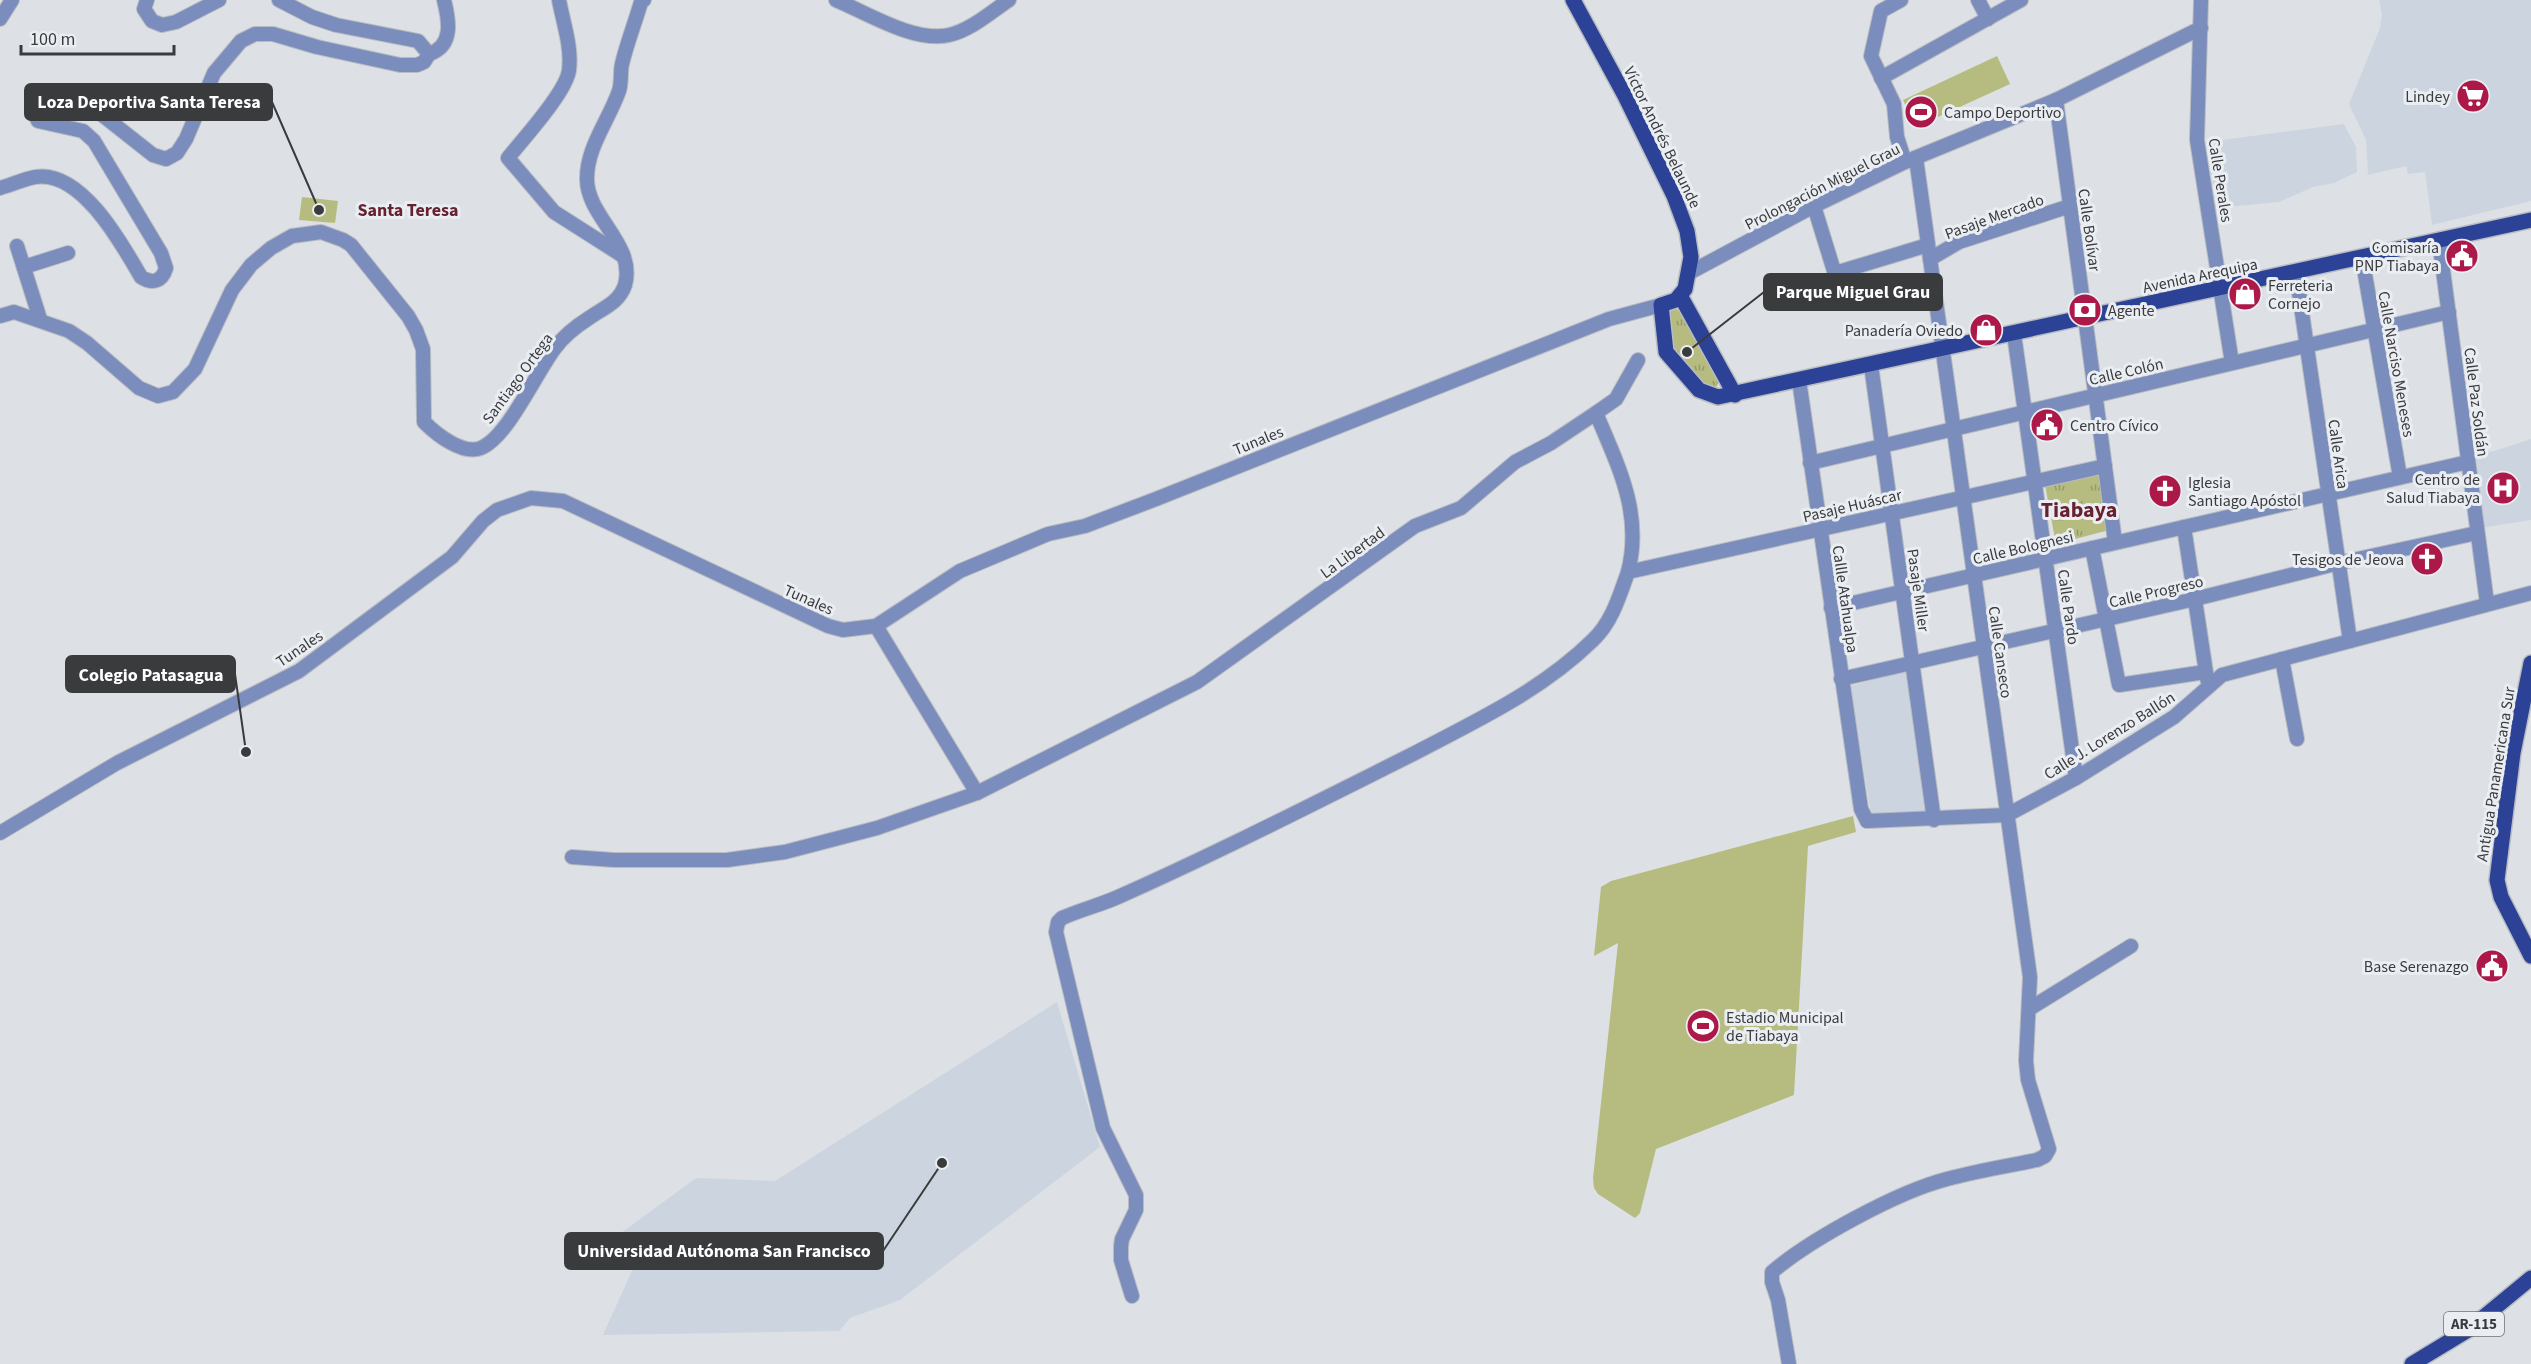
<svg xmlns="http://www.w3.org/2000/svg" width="2531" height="1364" font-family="'Source Sans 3',sans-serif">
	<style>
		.built { fill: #ccd5df }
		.grass { fill: url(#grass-tufts) }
		.pitch { fill: #b6bc7f }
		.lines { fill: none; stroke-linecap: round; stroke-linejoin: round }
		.minor-casing { stroke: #b9bcc1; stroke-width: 16 }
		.major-casing { stroke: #b9bcc1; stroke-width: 18 }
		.minor { stroke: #7b8dbc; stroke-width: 14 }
		.major { stroke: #2c4296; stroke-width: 15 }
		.labels { text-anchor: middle; stroke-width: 6; stroke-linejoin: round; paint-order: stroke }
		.shield { fill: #eaeef3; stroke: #6f7174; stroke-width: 1.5 }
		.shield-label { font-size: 15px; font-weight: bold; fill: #3a3b3d }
		.poi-label { font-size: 16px; fill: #3a3b3d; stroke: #eaeef3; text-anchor: end }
		.street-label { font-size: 16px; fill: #3a3b3d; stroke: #eaeef3 }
		.neighbourhood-label { font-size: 18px; font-weight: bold; fill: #672232; stroke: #eaeef3 }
		.district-label { font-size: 22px; font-weight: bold; fill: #672232; stroke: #eaeef3 }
		.leader { fill: none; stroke: #3a3b3d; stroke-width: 2 }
		.callout-dot { fill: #3a3b3d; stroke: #eaeef3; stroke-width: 2 }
		.callout { fill: #3a3b3d; stroke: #3a3b3d; stroke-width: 2 }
		.callout-label { font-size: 18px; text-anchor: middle; font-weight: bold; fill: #fff }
	</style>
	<defs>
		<pattern id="grass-tufts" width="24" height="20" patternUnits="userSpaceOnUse" patternTransform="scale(1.5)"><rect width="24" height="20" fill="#b6bc7f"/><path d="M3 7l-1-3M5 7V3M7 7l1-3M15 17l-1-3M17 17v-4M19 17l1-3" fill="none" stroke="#959a69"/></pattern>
	</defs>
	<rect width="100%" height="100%" fill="#dde1e6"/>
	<g class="built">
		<path d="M2379 0H2531V201L2432 225 2425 172 2408 174 2406 166 2368 175 2366 140 2349 104 2380 28 2382 14Z"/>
		<path d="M2344 124 2356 147 2357 172 2334 183 2313 187 2279 202 2216 208 2206 142Z"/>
		<path d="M2531 439V520L2481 528 2471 455 2494 451Z"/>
		<path d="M1908 671 1931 811 1871 814 1850 686Z"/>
		<path d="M1057 1002 1100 1147 900 1300 850 1318 839 1331 603 1335 639 1255 621 1233 696 1178 775 1181Z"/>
	</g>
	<g class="grass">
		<path d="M1670 308 1680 310 1718 382 1716 390 1711 392 1674 355 1665 312Z"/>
		<path d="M2104 471 2113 529 2056 544 2045 485Z"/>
	</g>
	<g class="pitch">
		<path d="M1997 56 2010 84 1916 127 1903 100Z"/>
		<path d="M302 197 338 201 335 223 299 220Z"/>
		<path d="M1853 816 1856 832 1808 846 1794 1095 1656 1149 1640 1213 1635 1218 1598 1194 1594 1188 1593 1178 1618 943 1594 956 1601 887 1611 881Z"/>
	</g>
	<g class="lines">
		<g class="minor-casing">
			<g id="minor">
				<path d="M147 0 144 9 152 21 162 25 176 22 219 0"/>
				<path d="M559 0C563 22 572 47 569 70 567 91 523 139 508 158L554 212 623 256"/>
				<path d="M836 0C867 13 915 43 949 35 971 30 991 12 1009 0"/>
				<path d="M1901 0 1881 11 1871 56 1894 104 1897 137 1905 162"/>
				<path d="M1978 0 1988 19"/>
				<path d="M2201 0 2197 140 2232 363"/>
				<path d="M0 19 12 0"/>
				<path d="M429 54C454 46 449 20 444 0"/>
				<path d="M1881 78 2021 0"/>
				<path d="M2056 100 2115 542"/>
				<path d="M0 188C11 185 24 179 35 177 81 169 122 244 141 277 152 284 162 282 166 268L161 253 94 141 83 131 38 121 33 109 37 103 47 99 101 114 153 155 166 159 177 153 186 139 214 73 241 41 255 34H273L317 47 400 65H417L424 62 429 54 418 41 336 25 312 17 279 0"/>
				<path d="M1814 206 1834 271H1842L1928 245"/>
				<path d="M2439 240 2487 603"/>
				<path d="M17 246 40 319"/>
				<path d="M2362 257 2400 477"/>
				<path d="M1930 259 1959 242 2070 206"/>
				<path d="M24 267 68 253"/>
				<path d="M2296 272 2350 641"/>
				<path d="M1689 273 1814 206 1905 162 2056 100 2201 28"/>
				<path d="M0 316 14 312 69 331 87 343 139 388 158 396 173 392 195 369 232 290 251 265 271 248 292 236 321 232 343 240 351 245 408 316 416 330 423 349 424 422C437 435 465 457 483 447 509 434 536 373 555 348 563 337 578 325 589 318 603 308 619 303 625 285 636 244 588 218 587 180 586 148 609 120 619 91 622 82 620 72 622 64 627 43 635 23 641 2L644 0"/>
				<path d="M2014 334 2076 778"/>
				<path d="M1871 365 1934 820"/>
				<path d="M1799 380 1861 809 1867 821 2007 815 2076 778 2174 717 2222 675 2531 593"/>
				<path d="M1596 413 1616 399 1638 360"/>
				<path d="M1810 463 2449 312"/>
				<path d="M2184 527 2207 679"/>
				<path d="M2092 548 2119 685 2205 672"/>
				<path d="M1831 608 2468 462"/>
				<path d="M876 626 977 793"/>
				<path d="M2282 659 2297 739"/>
				<path d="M1841 679 2195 599 2339 563 2477 533"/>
				<path d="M0 833 117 763 299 671 452 557 483 521 497 510 531 498 563 501 828 626 843 630 876 626 960 571 1048 534 1085 526 1156 499 1609 319 1661 305"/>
				<path d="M572 857 614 860H727L785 852 877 828 977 793 1197 682 1415 526 1461 508 1515 462 1551 443 1596 413C1618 466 1643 513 1628 572"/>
				<path d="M2029 1009 2131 946"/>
				<path d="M1132 1296 1121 1260V1246L1122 1239 1136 1210V1195L1103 1128 1056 932 1058 922 1062 918C1080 910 1100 905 1118 897 1217 853 1315 803 1413 754 1476 721 1541 691 1593 640 1612 622 1619 597 1628 572L2105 466"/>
				<path d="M1789 1364 1778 1300 1772 1282V1272C1811 1239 1897 1192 1947 1179 1976 1171 2007 1166 2037 1160L2045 1156 2049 1149 2028 1080 2026 1061 2030 977 1916 158"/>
			</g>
		</g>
		<g class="major-casing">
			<g id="major">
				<path d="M1573 0 1625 96 1674 196 1687 231 1691 257 1685 289 1676 300 1661 305 1666 352 1699 390 1718 397 2531 220"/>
				<path d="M1681 297 1735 395"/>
				<path d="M2531 663 2513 753 2497 880 2501 897 2531 956"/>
				<path d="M2412 1364 2468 1330 2531 1278"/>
			</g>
		</g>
		<use href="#minor" class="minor"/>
		<use href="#major" class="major"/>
	</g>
	<defs>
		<g id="supermarket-disc" transform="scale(1.725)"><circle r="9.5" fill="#ac1848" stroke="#eaeef3"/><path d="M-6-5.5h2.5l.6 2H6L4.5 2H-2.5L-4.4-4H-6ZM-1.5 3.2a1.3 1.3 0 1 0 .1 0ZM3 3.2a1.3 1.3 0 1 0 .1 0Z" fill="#fff"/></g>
		<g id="stadium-disc" transform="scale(1.725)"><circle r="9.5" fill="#ac1848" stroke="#eaeef3"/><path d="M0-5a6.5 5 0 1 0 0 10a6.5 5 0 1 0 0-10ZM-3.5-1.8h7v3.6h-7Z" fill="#fff"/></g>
		<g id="civic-disc" transform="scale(1.725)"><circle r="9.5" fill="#ac1848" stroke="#eaeef3"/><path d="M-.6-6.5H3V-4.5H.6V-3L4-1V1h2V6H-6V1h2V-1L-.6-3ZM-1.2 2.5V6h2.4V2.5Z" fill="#fff"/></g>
		<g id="shop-disc" transform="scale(1.725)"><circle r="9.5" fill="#ac1848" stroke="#eaeef3"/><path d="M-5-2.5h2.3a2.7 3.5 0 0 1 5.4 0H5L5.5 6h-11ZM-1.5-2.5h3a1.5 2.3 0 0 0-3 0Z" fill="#fff"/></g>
		<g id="bank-disc" transform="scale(1.725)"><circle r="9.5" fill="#ac1848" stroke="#eaeef3"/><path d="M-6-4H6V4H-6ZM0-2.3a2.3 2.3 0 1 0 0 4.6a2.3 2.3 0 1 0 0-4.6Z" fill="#fff"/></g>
		<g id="hospital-disc" transform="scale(1.725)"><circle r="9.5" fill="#ac1848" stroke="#eaeef3"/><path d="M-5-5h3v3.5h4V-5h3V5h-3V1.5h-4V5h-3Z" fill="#fff"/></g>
		<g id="church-disc" transform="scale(1.725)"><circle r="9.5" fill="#ac1848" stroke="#eaeef3"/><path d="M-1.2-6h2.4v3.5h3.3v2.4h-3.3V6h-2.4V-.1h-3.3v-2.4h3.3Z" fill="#fff"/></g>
	</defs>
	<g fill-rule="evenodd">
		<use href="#supermarket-disc" x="2473" y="96"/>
		<use href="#stadium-disc" x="1921" y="112"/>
		<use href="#civic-disc" x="2462" y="256"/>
		<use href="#shop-disc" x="2245" y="294"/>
		<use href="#bank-disc" x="2085" y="310"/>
		<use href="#shop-disc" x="1986" y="330"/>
		<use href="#civic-disc" x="2047" y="425"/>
		<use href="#hospital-disc" x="2503" y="488"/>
		<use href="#church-disc" x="2165" y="491"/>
		<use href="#church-disc" x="2427" y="559"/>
		<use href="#civic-disc" x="2492" y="966"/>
		<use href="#stadium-disc" x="1703" y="1026"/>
	</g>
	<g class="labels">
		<rect class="shield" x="2444" y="1312" width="60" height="24" rx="4.5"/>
		<g class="shield-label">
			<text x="2474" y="1329">AR-115</text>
		</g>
		<g class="poi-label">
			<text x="2450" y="102">Lindey</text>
			<text x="1944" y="118" text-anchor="start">Campo Deportivo</text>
			<text x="2439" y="253">Comisaría<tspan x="2439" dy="18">PNP Tiabaya</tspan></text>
			<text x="2268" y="291" text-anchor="start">Ferreteria<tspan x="2268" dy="18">Cornejo</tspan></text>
			<text x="2108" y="316" text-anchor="start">Agente</text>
			<text x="1963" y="336">Panadería Oviedo</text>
			<text x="2070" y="431" text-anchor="start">Centro Cívico</text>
			<text x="2480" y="485">Centro de<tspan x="2480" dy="18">Salud Tiabaya</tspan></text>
			<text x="2188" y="488" text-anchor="start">Iglesia<tspan x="2188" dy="18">Santiago Apóstol</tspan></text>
			<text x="2404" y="565">Tesigos de Jeova</text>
			<text x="2469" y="972">Base Serenazgo</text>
			<text x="1726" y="1023" text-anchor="start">Estadio Municipal<tspan x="1726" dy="18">de Tiabaya</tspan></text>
		</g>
		<g class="street-label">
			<text transform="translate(1663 137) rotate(64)" y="6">Víctor Andrés Belaunde</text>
			<text transform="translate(2221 180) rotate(81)" y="6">Calle Perales</text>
			<text transform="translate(1822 186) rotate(-27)" y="6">Prolongación Miguel Grau</text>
			<text transform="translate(1994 216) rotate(-20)" y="6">Pasaje Mercado</text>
			<text transform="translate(2090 230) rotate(82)" y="6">Calle Bolívar</text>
			<text transform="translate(2200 275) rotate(-12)" y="6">Avenida Arequipa</text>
			<text transform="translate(2397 364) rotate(80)" y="6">Calle Narciso Meneses</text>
			<text transform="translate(2126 371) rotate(-13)" y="6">Calle Colón</text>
			<text transform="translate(517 378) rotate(-54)" y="6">Santiago Ortega</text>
			<text transform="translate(2477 402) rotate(83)" y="6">Calle Paz Soldán</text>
			<text transform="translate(1258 440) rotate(-22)" y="6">Tunales</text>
			<text transform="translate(2339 454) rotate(82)" y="6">Calle Arica</text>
			<text transform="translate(1852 505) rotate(-13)" y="6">Pasaje Huáscar</text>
			<text transform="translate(2023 547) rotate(-13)" y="6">Calle Bolognesi</text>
			<text transform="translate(1352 552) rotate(-36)" y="6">La Libertad</text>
			<text transform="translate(1919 590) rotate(82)" y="6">Pasaje Miller</text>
			<text transform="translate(2156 591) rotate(-13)" y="6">Calle Progreso</text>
			<text transform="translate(809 599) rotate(24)" y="6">Tunales</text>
			<text transform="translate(1846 599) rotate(82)" y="6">Callle Atahualpa</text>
			<text transform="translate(2069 607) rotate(82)" y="6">Calle Pardo</text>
			<text transform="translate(299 648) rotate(-34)" y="6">Tunales</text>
			<text transform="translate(2001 652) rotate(82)" y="6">Calle Canseco</text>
			<text transform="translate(2109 735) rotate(-32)" y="6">Calle J. Lorenzo Ballón</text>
			<text transform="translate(2495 774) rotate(-81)" y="6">Antigua Panamericana Sur</text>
		</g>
		<g class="neighbourhood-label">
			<text x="408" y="216">Santa Teresa</text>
		</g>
		<g class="district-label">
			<text x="2079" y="517">Tiabaya</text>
		</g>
	</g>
	<path class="leader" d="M319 210L272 102M1687 352L1764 292M246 752L235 674M942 1163L883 1251"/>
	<g class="callout-dot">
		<circle cx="319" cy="210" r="6"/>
		<circle cx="1687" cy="352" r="6"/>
		<circle cx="246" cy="752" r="6"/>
		<circle cx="942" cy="1163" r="6"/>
	</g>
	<g class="callout">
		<rect x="25" y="84" width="247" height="36" rx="6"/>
		<rect x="1764" y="274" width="178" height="36" rx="6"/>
		<rect x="66" y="656" width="169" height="36" rx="6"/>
		<rect x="565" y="1233" width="318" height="36" rx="6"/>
	</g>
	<g class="callout-label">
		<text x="149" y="108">Loza Deportiva Santa Teresa</text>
		<text x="1853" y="298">Parque Miguel Grau</text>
		<text x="151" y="681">Colegio Patasagua</text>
		<text x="724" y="1257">Universidad Autónoma San Francisco</text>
	</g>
	<path d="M21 45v9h153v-9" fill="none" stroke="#3a3b3d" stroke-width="3"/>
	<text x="30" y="45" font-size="18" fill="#3a3b3d" stroke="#eaeef3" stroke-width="4.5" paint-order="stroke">100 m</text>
</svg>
